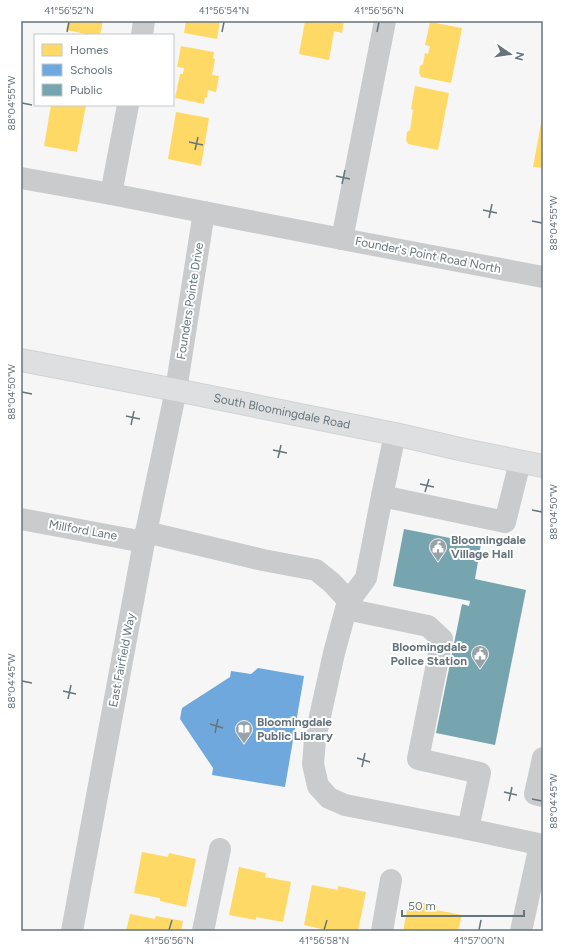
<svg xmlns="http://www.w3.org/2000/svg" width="564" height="952" font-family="Figtree,sans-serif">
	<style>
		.homes { fill: #ffd966 }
		.schools { fill: #6fa8dc }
		.public { fill: #76a5af }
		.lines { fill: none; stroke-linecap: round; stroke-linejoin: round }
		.major-casing { stroke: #d2d3d4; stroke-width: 24 }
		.minor { stroke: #c9cbcc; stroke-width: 22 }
		.major { stroke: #dedfe0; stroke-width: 22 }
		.ticks { fill: none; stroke: #66747c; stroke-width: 1.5 }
		.labels { text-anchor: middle; stroke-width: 4; stroke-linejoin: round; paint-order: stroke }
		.street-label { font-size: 12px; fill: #66747c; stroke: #fff }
		.poi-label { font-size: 12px; font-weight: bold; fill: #66747c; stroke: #fff; text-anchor: start }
		.neatline { fill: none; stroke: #66747c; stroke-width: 1.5 }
		.ticks-label { font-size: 10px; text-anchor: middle; fill: #66747c }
	</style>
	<rect width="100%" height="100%" fill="#f6f6f6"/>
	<g class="homes">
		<path d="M68 21H103L100 35H91L66 30Z"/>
		<path d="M186 21H220L217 39 184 33Z"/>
		<path d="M305 21H344L342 33 334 31 329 60 299 54Z"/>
		<path d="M430 22 462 28 451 83 421 77 419 72 420 66 423 64 425 53 428 54 430 46 425 45Z"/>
		<path d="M181 46 214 52 213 58 215 59 212 75 219 76 216 92 208 90 207 98 205 97 204 104 175 98 180 74H183L184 68 177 67Z"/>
		<path d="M415 86 449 93 438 150 408 144 406 140 407 132 410 130 413 110 411 109Z"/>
		<path d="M51 105H86L77 152 44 146Z"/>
		<path d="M176 112 209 118 201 166 168 159Z"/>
		<path d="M542 118H543V168L533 167Z"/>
		<path d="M142 852 168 857 169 853 196 859 186 907 160 901V898L134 893Z"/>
		<path d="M239 867 266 873 265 877 291 882 283 922 256 917V920L229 915Z"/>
		<path d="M312 885 338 890V886L366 892 358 931H330L304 925Z"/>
		<path d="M409 900 437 906 436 910 462 915 458 931H403Z"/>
		<path d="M130 914 155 919 156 916 183 921 181 931H126Z"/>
	</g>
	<path class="schools" d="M258 668 304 676 285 787 212 775 213 768 180 719 182 708 230 677 231 671 251 674Z"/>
	<path class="public" d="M404 529 481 544 475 579 526 590 495 745 436 733 462 604 469 606 470 601 393 586Z"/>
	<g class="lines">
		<g class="major-casing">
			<g id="major">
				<path id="s1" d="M21 360 176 390 395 434 464 450 543 466"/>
			</g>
		</g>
		<g class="minor">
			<path d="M385 21 342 239 543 277"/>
			<path d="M142 35 144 21"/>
			<path d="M21 178 111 194 128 105"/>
			<path d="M111 194 342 239"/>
			<path d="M395 434 382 496 366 578 349 601 346 609 334 653 315 739 313 764 318 786 329 798 345 805 468 829 543 845"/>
			<path d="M382 496 505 522 520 462"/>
			<path d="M21 519 144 542"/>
			<path d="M146 532 263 560 316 570 331 582 349 601"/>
			<path d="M346 609 428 626 442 639 418 759 480 773 468 829"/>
			<path d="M543 758 535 794 543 796"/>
			<path d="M72 931 144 542 176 390 204 212"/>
			<path d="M203 931 220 849"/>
			<path d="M382 931 391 880"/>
			<path d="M521 931 540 845"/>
		</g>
		<use href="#major" class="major"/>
	</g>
	<path class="ticks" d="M67 32 69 22M222 32 224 22M377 32 379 22M22 103 32 105M189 142 203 145M195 150 198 137M336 176 350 179M342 184 345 170M483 210 497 213M489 218 492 204M532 221 542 223M22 392 32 394M126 416 140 419M131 425 134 411M273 450 287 453M278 458 281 445M420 484 434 487M425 492 429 479M532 510 542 512M22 681 32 683M63 691 76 694M68 699 71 685M210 724 223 728M215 733 218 719M357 758 370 762M362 767 365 753M504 792 517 795M532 799 542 801M509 801 512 787M169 930 172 920M324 930 327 920M479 930 481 920"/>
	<defs>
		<g id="civic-pin" transform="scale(0.9)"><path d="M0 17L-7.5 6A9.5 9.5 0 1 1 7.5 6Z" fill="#98a2a7" stroke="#fff"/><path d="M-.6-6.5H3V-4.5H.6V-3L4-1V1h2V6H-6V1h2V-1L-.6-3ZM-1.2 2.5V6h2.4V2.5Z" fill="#fff"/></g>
		<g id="library-pin" transform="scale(0.9)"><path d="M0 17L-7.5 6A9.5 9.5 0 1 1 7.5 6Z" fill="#98a2a7" stroke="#fff"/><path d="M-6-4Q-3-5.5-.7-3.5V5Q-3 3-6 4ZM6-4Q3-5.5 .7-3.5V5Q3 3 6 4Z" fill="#fff"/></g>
	</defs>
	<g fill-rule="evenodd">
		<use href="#civic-pin" x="438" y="547"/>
		<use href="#civic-pin" x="480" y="654"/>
		<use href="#library-pin" x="244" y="729"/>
	</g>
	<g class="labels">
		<g class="street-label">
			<text transform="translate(428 255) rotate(11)" y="4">Founder's Point Road North</text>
			<text transform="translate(190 301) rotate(-81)" y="4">Founders Pointe Drive</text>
			<text dy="4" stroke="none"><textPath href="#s1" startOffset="266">South Bloomingdale Road</textPath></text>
			<text transform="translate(83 530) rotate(10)" y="4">Millford Lane</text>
			<text transform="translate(122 660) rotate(-79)" y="4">East Fairfield Way</text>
		</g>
		<g class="poi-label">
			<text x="451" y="544">Bloomingdale<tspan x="451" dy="14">Village Hall</tspan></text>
			<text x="467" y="651" text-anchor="end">Bloomingdale<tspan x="467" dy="14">Police Station</tspan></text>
			<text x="257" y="726">Bloomingdale<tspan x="257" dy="14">Public Library</tspan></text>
		</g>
	</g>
	<rect width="564" height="952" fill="none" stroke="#ffffff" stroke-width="44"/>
	<rect x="34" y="34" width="140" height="72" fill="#ffffff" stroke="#c2c7cb"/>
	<rect x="42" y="44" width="20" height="12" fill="#ffd966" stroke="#c2c7cb"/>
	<text x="70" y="54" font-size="12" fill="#66747c">Homes</text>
	<rect x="42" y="64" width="20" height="12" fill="#6fa8dc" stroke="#c2c7cb"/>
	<text x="70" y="74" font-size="12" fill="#66747c">Schools</text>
	<rect x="42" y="84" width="20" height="12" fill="#76a5af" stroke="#c2c7cb"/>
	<text x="70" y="94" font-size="12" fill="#66747c">Public</text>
	<g transform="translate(510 54) rotate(103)" stroke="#ffffff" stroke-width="3" paint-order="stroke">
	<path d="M0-3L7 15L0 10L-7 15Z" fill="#66747c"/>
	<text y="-6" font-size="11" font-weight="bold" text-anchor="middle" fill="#66747c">N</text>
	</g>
	<path d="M402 910v6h122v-6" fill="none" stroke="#66747c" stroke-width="2"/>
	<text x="408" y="910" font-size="12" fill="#66747c" stroke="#ffffff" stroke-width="3" paint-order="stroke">50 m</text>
	<rect x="22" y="22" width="520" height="908" class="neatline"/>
	<g class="ticks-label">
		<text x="69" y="14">41°56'52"N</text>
		<text x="224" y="14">41°56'54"N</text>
		<text x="379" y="14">41°56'56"N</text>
		<text transform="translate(11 103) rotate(-90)" y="4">88°04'55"W</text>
		<text transform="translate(553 223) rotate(-90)" y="4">88°04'55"W</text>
		<text transform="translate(11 392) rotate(-90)" y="4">88°04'50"W</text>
		<text transform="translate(553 512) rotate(-90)" y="4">88°04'50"W</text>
		<text transform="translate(11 681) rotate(-90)" y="4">88°04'45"W</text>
		<text transform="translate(553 801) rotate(-90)" y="4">88°04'45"W</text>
		<text x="169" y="944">41°56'56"N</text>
		<text x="324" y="944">41°56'58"N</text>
		<text x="479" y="944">41°57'00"N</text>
	</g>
</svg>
